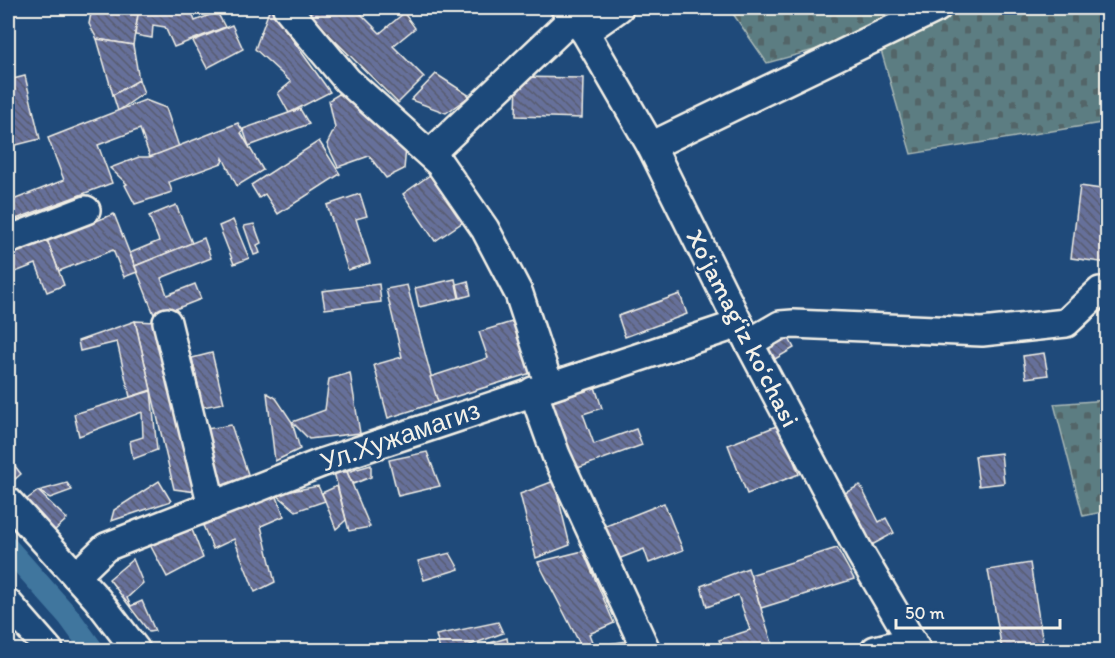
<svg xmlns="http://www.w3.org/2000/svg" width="1115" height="658" font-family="Itim,sans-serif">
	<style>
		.cemetery { fill: url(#cemetery-stones); stroke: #a8b7b5; stroke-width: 1.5 }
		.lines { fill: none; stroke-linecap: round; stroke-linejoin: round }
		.canal { stroke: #41769e; stroke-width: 22 }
		.building { fill: url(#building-back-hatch); stroke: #f4f1e8; stroke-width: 1.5 }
		.minor-casing { stroke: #f4f1e8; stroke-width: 32 }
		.minor { stroke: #1f4a7a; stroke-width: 27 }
		.labels { text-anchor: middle; stroke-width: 5; stroke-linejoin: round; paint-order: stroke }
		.street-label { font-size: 26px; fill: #f4f1e8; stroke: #1f4a7a }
	</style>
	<defs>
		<pattern id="cemetery-stones" width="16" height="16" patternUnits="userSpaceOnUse" patternTransform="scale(1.5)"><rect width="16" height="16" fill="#5c7d82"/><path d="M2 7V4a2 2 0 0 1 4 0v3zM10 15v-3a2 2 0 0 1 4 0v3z" fill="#536567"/></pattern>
		<pattern id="building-back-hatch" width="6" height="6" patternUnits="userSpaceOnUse" patternTransform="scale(1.5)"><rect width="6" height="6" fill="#66709a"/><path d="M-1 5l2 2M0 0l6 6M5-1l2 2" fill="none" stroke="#585c70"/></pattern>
	</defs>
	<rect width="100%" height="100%" fill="#1f4a7a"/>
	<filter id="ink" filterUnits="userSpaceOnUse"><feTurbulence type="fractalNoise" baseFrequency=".0167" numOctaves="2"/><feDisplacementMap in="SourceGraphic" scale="12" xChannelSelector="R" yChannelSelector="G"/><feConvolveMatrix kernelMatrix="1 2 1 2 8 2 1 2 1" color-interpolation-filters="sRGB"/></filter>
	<g filter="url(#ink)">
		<g class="cemetery">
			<path d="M729 8H1107V122L911 154 876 33 767 63Z"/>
			<path d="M1107 400V511L1083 516 1054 404Z"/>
		</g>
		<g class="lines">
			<path class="canal" d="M8 548 69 617 93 650"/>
		</g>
		<g class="building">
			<path d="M92 8H139L133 45 97 39 89 24Z"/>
			<path d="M139 8H190L195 21 217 12 225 27 174 47 165 27 153 25 152 38 135 35Z"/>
			<path d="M270 8 330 92 289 113 278 93 291 82 255 49Z"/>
			<path d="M315 8H355L380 33 404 13 415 28 393 46 424 77 398 103 319 25 309 13Z"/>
			<path d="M232 25 243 49 207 68 193 41Z"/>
			<path d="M97 39 133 45 139 80 113 95Z"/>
			<path d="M436 74 470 96 446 113 411 100Z"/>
			<path d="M25 76 40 139 8 147V107L15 105 9 80Z"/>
			<path d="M517 77 583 78 582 118 516 116Z"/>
			<path d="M139 80 144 93 118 111 113 95Z"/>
			<path d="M349 88 406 148 404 169 386 178 369 156 338 167 327 144 335 128 329 100Z"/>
			<path d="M145 100 166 108 179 147 150 157 140 129 98 145 112 183 8 222V202L64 180 48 138Z"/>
			<path d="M300 109 309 124 249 146 243 129Z"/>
			<path d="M238 123 243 131 241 133 263 170 237 186 223 158 222 163 169 182 172 192 135 204 125 185 127 184 110 168 139 157H150Z"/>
			<path d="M319 141 340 174 278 214 265 194 259 198 251 185Z"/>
			<path d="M430 175 463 222 435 241 403 194Z"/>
			<path d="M1080 186 1108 190V263L1071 258Z"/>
			<path d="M360 194 367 216 356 219 370 263 348 270 327 205Z"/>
			<path d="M176 205 192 243 135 266 130 253 159 241 149 216Z"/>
			<path d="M114 214 137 272 124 277 113 250 59 271 47 240Z"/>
			<path d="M233 220 249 258 234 264 219 226Z"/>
			<path d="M254 224 261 243 257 245 260 253 254 255 244 226Z"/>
			<path d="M204 238 211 258 161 278 167 295 195 284 201 299 155 317 135 266Z"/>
			<path d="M47 240 64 285 47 292 36 264 8 275V256Z"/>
			<path d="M455 279 459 298 419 307 415 288Z"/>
			<path d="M468 281 471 295 460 298 457 284Z"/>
			<path d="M379 284 381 302 325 309 322 291Z"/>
			<path d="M407 285 438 402 388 418 374 365 402 357 386 289Z"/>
			<path d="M680 294 687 314 625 337 618 316Z"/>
			<path d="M135 321 155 322 197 492 174 489Z"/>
			<path d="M135 321 151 390 130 397 117 342 80 351 78 341Z"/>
			<path d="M515 321 531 373 438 402 430 377 488 358 479 332Z"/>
			<path d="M784 329 794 348 775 359 764 340Z"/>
			<path d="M212 353 224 403 203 407 192 358Z"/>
			<path d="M1044 353 1048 375 1026 378 1023 356Z"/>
			<path d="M350 373 360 433 309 439 292 422 325 410 329 379Z"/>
			<path d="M595 387 602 408 583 414 594 444 636 429 642 445 575 469 552 402Z"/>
			<path d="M151 391 157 450 133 459 130 441 143 437 142 412 79 436 74 414Z"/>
			<path d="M267 393 276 398 292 422 300 449 275 461Z"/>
			<path d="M231 425 250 480 212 490 200 430Z"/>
			<path d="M779 425 799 474 747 494 728 445Z"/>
			<path d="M427 452 440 486 398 496 389 460Z"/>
			<path d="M1001 453 1004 483 979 486 975 456Z"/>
			<path d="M8 457 21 474 14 480 8 475Z"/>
			<path d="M371 465V477L353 484 347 472Z"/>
			<path d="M334 472H347L370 527 349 531Z"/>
			<path d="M159 481 171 501 111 521 114 510Z"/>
			<path d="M554 481 570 545 536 558 520 494Z"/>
			<path d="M67 483 72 490 50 498 38 491Z"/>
			<path d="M860 485 879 522 886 518 894 533 870 546 843 494Z"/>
			<path d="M318 486 325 501 296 511 276 494Z"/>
			<path d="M337 486 346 520 336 529 322 493Z"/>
			<path d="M38 491 67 519 53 532 23 502Z"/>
			<path d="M276 494 284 516 261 526 275 582 255 592 234 539 213 549 202 523Z"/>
			<path d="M664 503 683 550 649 563 644 549 613 561 601 528Z"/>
			<path d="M191 527 203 558 167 577 147 539Z"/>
			<path d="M837 548 854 579 761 608 750 575Z"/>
			<path d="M583 551 614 623 589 634 594 647 582 648 538 562Z"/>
			<path d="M450 553 459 569 424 580 418 561Z"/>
			<path d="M133 559 143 583 127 598 131 606 142 601 155 631 149 632 109 579Z"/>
			<path d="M1030 563 1044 650H1002L988 570Z"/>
			<path d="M748 568 773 646 759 650H723L719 640 750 630 738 595 707 607 701 586Z"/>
			<path d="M498 622 503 633 457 650H440L436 635Z"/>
			<path d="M507 638 509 650H466Z"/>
			<path d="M627 641 631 650H611L608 644Z"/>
		</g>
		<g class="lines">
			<g class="minor-casing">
				<g id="minor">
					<path d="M287 8 347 80 440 164 485 229 519 294 549 385"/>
					<path d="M565 8 585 32 651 146 739 324 860 553 917 650"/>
					<path d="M585 32 619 8"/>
					<path d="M651 146 937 8"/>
					<path d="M430 154 574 17"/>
					<path d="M8 240 86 210"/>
					<path d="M167 322 212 506"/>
					<path d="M749 343 780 325 793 324 982 332 1066 323 1100 291"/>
					<path d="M533 391 556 455 646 650"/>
					<path d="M8 501 97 599 136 650"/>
					<path d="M76 576 106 547 321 463 739 324"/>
					<path d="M8 603 49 650"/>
					<path d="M875 650 912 641"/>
				</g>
			</g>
			<use href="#minor" class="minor"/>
		</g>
	</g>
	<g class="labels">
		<g class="street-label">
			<text transform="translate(743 328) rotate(63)" y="9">Xoʻjamagʻiz koʻchasi</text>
			<text transform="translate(400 436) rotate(-19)" y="9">Ул.Хужамагиз</text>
		</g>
	</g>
	<rect width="1115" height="658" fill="none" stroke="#1f4a7a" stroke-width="30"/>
	<rect x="15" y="15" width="1085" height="628" fill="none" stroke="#f4f1e8" stroke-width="2" filter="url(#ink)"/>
	<path d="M896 619v9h164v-9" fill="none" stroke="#f4f1e8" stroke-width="3"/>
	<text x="905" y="619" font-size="18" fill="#f4f1e8" stroke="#1f4a7a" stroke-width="4.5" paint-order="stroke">50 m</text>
</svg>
